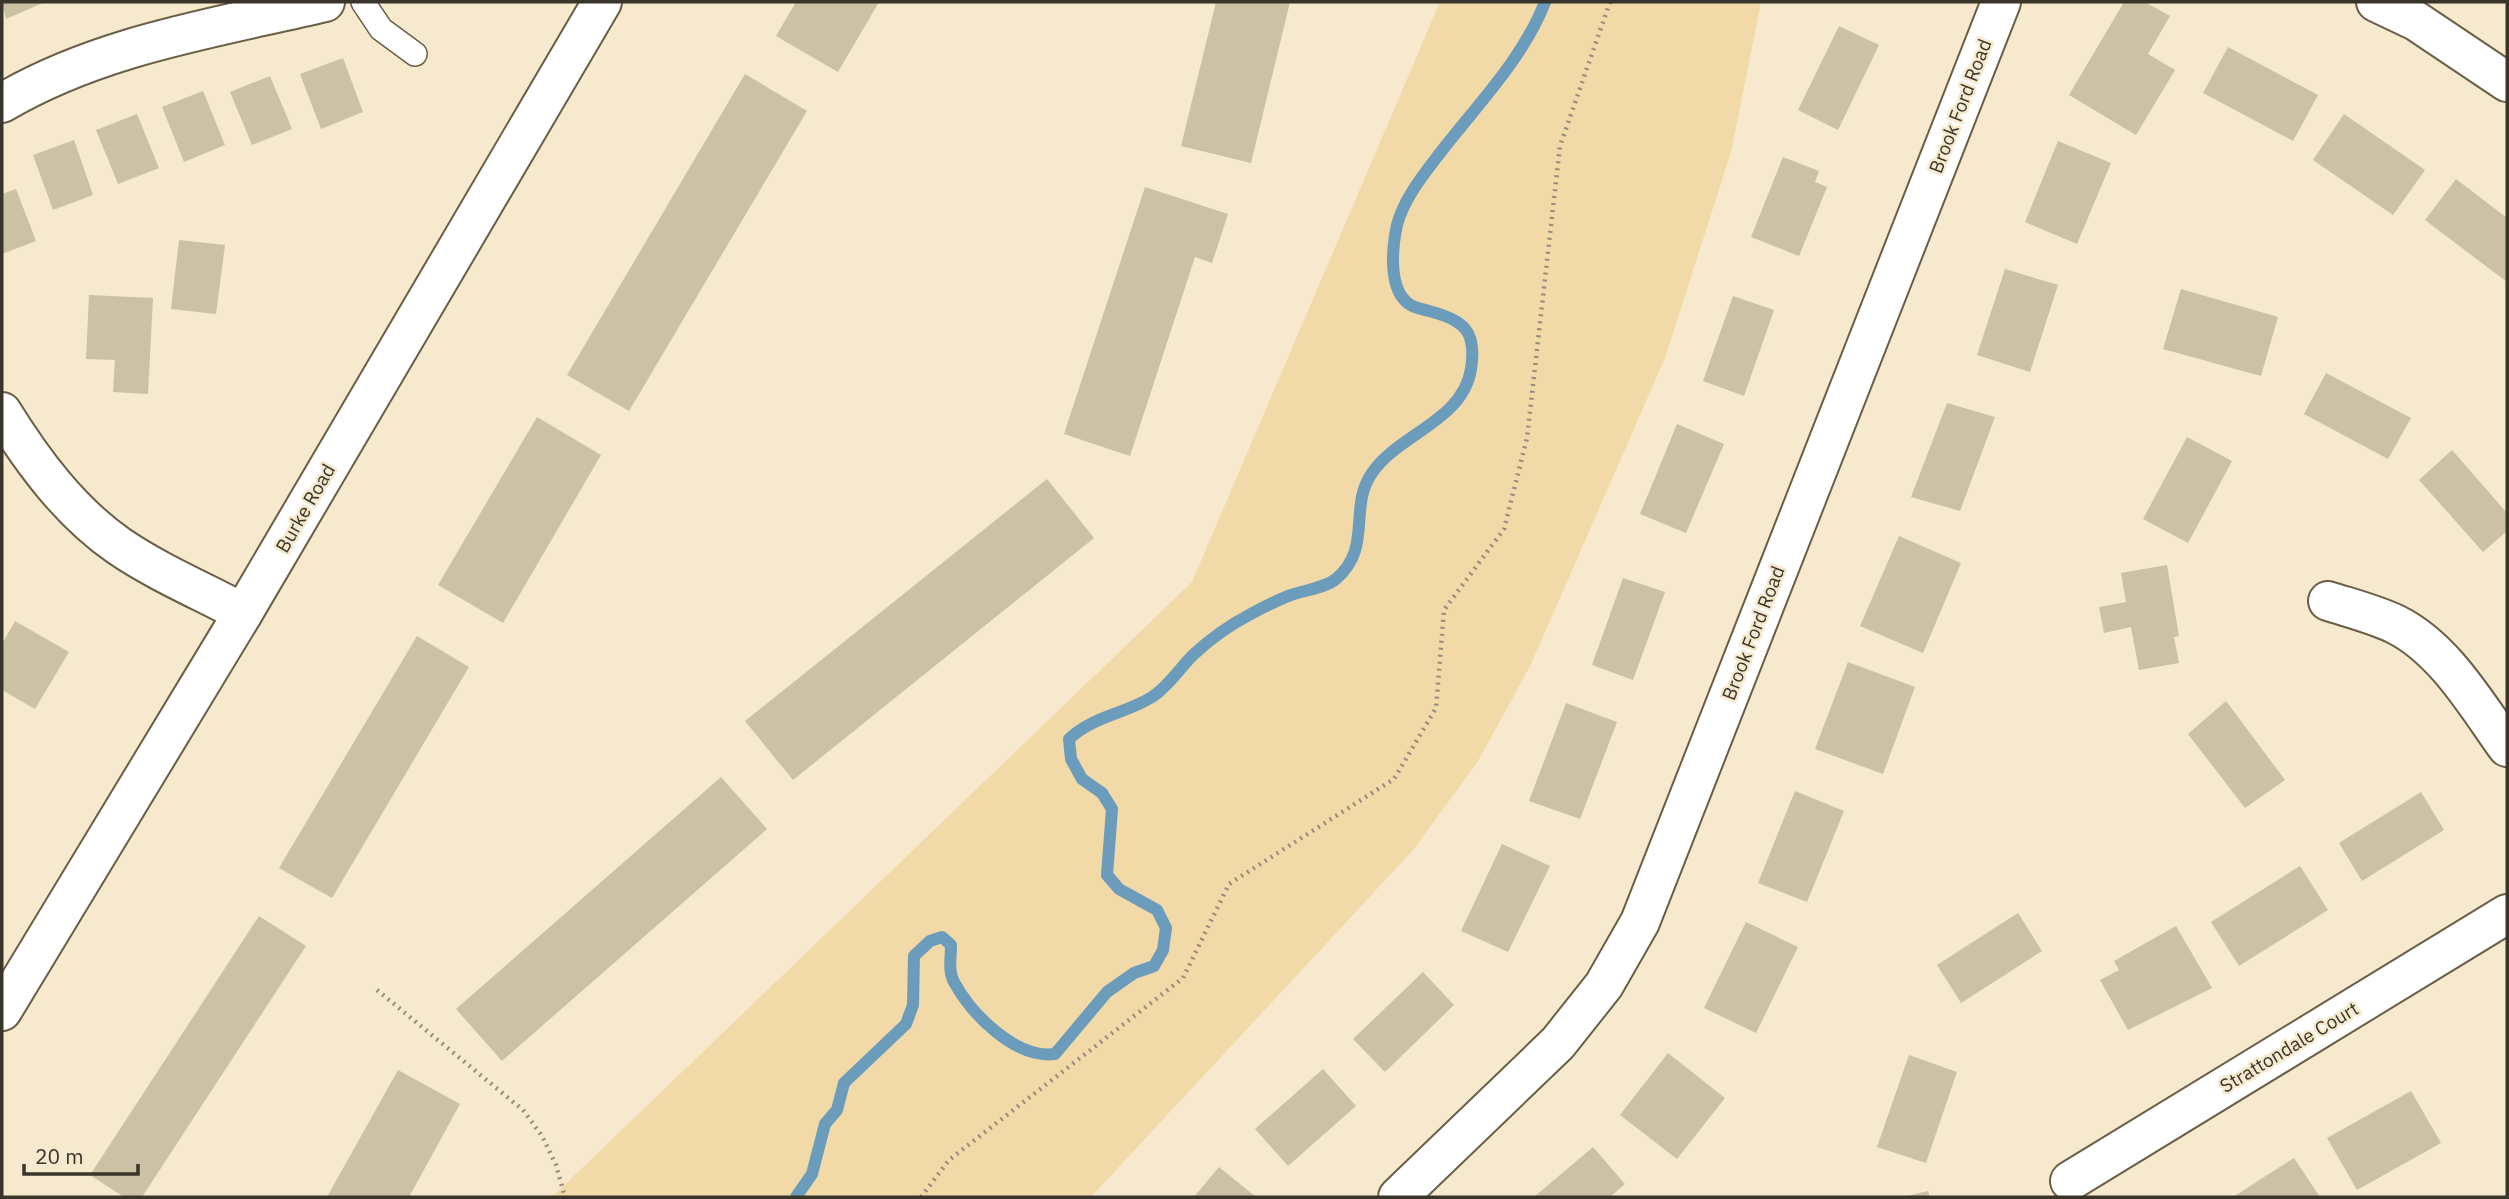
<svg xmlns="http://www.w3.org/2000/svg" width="2509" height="1199" font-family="'IBM Plex Sans',sans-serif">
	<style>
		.green { fill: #f1d9a8 }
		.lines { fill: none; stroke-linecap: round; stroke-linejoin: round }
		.stream { stroke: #6c9cbb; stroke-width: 12 }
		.building { fill: #ccc0a5 }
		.service-casing { stroke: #6a5e46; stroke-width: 26 }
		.minor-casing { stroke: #6a5e46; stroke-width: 42 }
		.tertiary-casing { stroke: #6a5e46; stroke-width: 42 }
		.path { stroke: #968d7a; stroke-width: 4.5; stroke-dasharray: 2 5; stroke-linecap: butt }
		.service { stroke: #fff; stroke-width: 23 }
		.minor { stroke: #fff; stroke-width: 38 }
		.tertiary { stroke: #fff; stroke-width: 38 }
		.labels { text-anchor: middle; stroke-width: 5; stroke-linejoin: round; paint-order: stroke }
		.street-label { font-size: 19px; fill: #3a352a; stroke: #f6e9cd }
	</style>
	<rect width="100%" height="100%" fill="#f6e9cd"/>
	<path class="green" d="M1440 2H1761L1731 152 1665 358 1531 664 1478 761 1414 849 1091 1197H552L1192 582Z"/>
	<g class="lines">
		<path class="stream" d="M796 1197 812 1174 825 1124 837 1110 844 1083 906 1024 913 1005 914 956 930 941 942 937 951 945C951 958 948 971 954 982 972 1015 1016 1059 1055 1054L1107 992 1134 973 1154 966 1163 950 1166 928 1157 910 1119 889 1107 875 1112 809 1102 793 1082 779 1071 759 1069 739C1093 716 1125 714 1152 697 1168 687 1180 668 1193 655 1208 641 1230 625 1249 615 1262 608 1277 600 1291 595 1305 590 1325 588 1336 579 1373 548 1348 507 1372 473 1398 434 1463 421 1471 369 1477 331 1464 320 1429 311 1423 309 1414 308 1409 304 1388 289 1392 248 1397 225 1404 198 1424 174 1440 153 1477 105 1523 59 1545 2"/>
	</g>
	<g class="building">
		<path d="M2 2H45L6 19Z"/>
		<path d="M796 2H879L838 72 776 36Z"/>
		<path d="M1216 2H1290L1251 163 1181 146Z"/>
		<path d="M2124 2H2145L2170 16 2148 54 2175 70 2136 135 2069 95Z"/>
		<path d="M1839 26 1879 45 1838 130 1798 110Z"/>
		<path d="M2228 47 2318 95 2293 141 2203 93Z"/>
		<path d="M343 58 363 112 321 129 300 74Z"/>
		<path d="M745 74 807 111 629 411 567 375Z"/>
		<path d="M270 76 292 129 252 145 230 92Z"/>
		<path d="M203 91 225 145 184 162 162 107Z"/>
		<path d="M137 114 159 168 118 184 96 130Z"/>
		<path d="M2344 114 2425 170 2393 215 2313 160Z"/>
		<path d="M74 140 93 195 53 210 33 155Z"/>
		<path d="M2058 141 2111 163 2077 244 2025 222Z"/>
		<path d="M1783 157 1819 171 1815 182 1827 187 1799 256 1751 237Z"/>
		<path d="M2456 179 2507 218V282L2425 220Z"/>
		<path d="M1145 187 1228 214 1212 263 1195 257 1130 456 1064 434Z"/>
		<path d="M16 189 36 241 2 254V194Z"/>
		<path d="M179 240 225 245 216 314 171 309Z"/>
		<path d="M2005 269 2058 285 2030 372 1977 355Z"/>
		<path d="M2181 289 2278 317 2261 376 2163 349Z"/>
		<path d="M89 295 153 298 148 394 113 392 115 360 86 359Z"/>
		<path d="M1733 296 1774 310 1744 396 1703 381Z"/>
		<path d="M2326 373 2411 418 2388 459 2304 414Z"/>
		<path d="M1947 403 1995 417 1960 511 1911 497Z"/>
		<path d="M537 417 601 455 503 623 438 585Z"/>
		<path d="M1677 424 1724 444 1686 533 1640 514Z"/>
		<path d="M2187 437 2232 461 2188 543 2143 519Z"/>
		<path d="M2452 450 2507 513V531L2483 552 2419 480Z"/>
		<path d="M1047 479 1094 538 793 780 745 721Z"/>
		<path d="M1899 536 1961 563 1923 653 1860 626Z"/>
		<path d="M2167 565 2179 636 2174 637 2179 663 2139 670 2131 627 2104 633 2099 607 2126 602 2121 573Z"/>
		<path d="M1623 578 1665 592 1633 680 1592 665Z"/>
		<path d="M15 621 69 652 35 709 2 690V644Z"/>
		<path d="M417 636 469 667 332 898 279 868Z"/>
		<path d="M1848 662 1915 687 1883 774 1815 749Z"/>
		<path d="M2226 701 2285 780 2245 808 2188 734Z"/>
		<path d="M1566 703 1617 722 1580 819 1529 801Z"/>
		<path d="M721 777 767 829 502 1061 456 1009Z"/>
		<path d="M1795 791 1844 811 1807 902 1758 883Z"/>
		<path d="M2421 792 2444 830 2362 881 2339 843Z"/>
		<path d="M1502 844 1550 866 1508 952 1461 931Z"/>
		<path d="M2300 866 2328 910 2239 966 2211 922Z"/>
		<path d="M2018 913 2042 951 1961 1003 1937 965Z"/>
		<path d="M259 916 306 946 142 1197H124L90 1175Z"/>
		<path d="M1746 922 1798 947 1756 1033 1704 1008Z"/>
		<path d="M2176 926 2212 988 2128 1030 2100 980 2119 970 2114 961Z"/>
		<path d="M1423 972 1454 1005 1385 1072 1353 1039Z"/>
		<path d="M1668 1053 1725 1098 1677 1159 1620 1115Z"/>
		<path d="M1909 1055 1957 1072 1926 1163 1877 1147Z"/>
		<path d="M1323 1069 1356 1106 1288 1166 1255 1129Z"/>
		<path d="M398 1070 460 1104 409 1197H327Z"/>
		<path d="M2411 1091 2441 1143 2357 1190 2327 1138Z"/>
		<path d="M1593 1147 1625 1184 1610 1197H1534Z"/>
		<path d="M2294 1158 2320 1197H2233Z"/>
		<path d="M1219 1167 1256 1197H1194Z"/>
		<path d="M1928 1191 1930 1197H1907V1196Z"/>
	</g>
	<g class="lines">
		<g class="service-casing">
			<path id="service" d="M363 2 381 29 415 54"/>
		</g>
		<g class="minor-casing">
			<g id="minor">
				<path d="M2376 2 2416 21 2507 82"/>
				<path d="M2 103C100 45 215 28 325 2"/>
				<path d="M2 412C33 462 70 512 119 546 157 572 202 591 243 613"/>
				<path d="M2328 601C2350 608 2374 614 2395 624 2444 648 2476 704 2507 747"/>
				<path d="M2070 1181 2507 914"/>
				<path d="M1398 1197 1558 1043 1604 985 1640 922 2001 2"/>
			</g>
		</g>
		<g class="tertiary-casing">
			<path id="tertiary" d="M2 1011 243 613 602 2"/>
		</g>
		<g class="path">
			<path d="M377 990 523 1110 542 1136 556 1165 565 1197"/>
			<path d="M921 1197 949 1160 1183 978 1229 884 1394 779 1436 708 1444 610 1504 529 1527 438 1560 146 1610 2"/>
		</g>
		<use href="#service" class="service"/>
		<use href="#minor" class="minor"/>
		<use href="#tertiary" class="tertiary"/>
	</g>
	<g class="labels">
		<g class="street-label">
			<text transform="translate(1960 106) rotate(-69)" y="7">Brook Ford Road</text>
			<text transform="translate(305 508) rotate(-60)" y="7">Burke Road</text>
			<text transform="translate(1753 633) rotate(-69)" y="7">Brook Ford Road</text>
			<text transform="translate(2289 1047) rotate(-31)" y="7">Strattondale Court</text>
		</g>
	</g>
	<rect width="2509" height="1199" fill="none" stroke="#3a352a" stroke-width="7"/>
	<path d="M24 1164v10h114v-10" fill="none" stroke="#3a352a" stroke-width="3.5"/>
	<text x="35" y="1164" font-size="21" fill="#3a352a" stroke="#f6e9cd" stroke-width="5" paint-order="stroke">20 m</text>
</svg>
